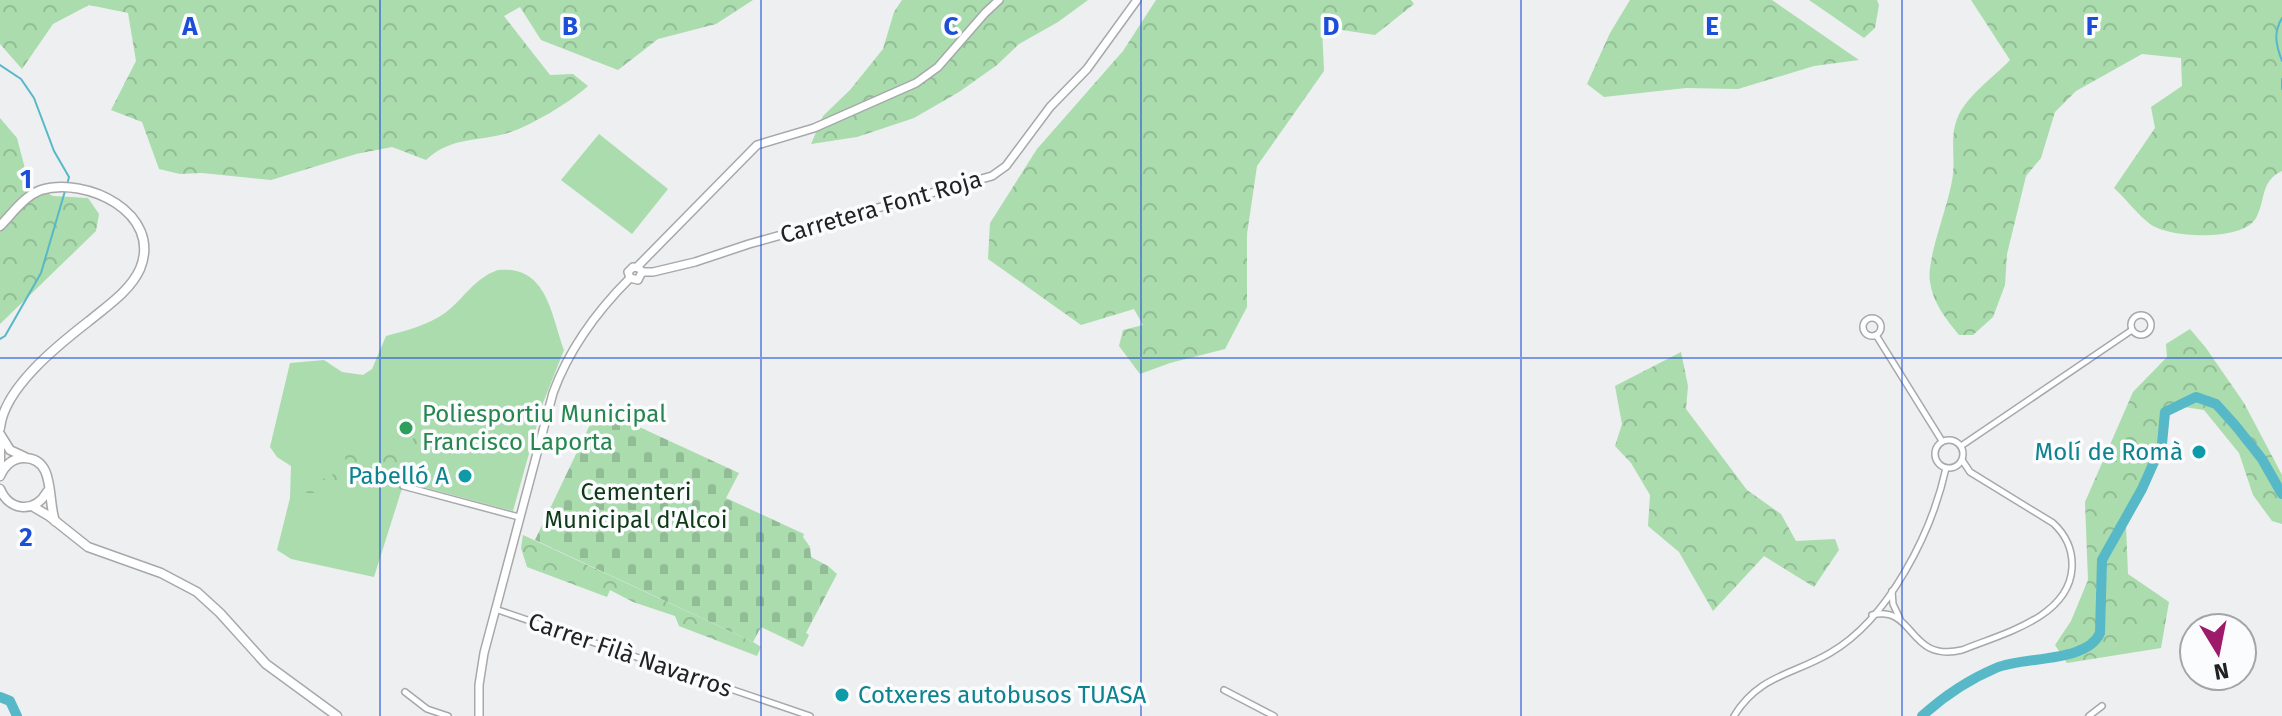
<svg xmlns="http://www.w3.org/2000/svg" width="2282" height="716" font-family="'Fira Sans',sans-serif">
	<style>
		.grass { fill: #aadcad }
		.forest { fill: url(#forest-crowns) }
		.cemetery { fill: url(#cemetery-stones) }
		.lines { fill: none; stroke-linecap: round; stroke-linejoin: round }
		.stream { stroke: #57b8c7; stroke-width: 2 }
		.river { stroke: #57b8c7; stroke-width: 10 }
		.minor-casing { stroke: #a7a8aa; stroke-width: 8 }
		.tertiary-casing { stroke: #a7a8aa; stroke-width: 10 }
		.primary-casing { stroke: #a7a8aa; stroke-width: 11 }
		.minor { stroke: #fff; stroke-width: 5 }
		.tertiary { stroke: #fff; stroke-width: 7 }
		.primary { stroke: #fff; stroke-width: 8 }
		.grid { fill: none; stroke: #1d4ed8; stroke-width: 2; stroke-opacity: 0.55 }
		.leisure-dot { fill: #2e9e5b; stroke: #fafcfe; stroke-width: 3 }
		.culture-dot { fill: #0f9aa8; stroke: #fafcfe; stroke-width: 3 }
		.labels { text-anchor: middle; stroke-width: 7; stroke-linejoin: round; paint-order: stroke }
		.street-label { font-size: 24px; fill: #222223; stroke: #fafcfe }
		.leisure-label { font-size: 24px; fill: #27864d; stroke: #fafcfe; text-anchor: start }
		.culture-label { font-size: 24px; fill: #0d838f; stroke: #fafcfe; text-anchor: end }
		.park-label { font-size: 24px; fill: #0f3816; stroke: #fafcfe }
		.grid-label { font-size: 26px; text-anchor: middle; font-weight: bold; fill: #1d4ed8; stroke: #fafcfe; stroke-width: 7; stroke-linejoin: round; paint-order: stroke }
	</style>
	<defs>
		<pattern id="forest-crowns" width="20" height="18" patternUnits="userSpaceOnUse" patternTransform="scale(2)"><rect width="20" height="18" fill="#aadcad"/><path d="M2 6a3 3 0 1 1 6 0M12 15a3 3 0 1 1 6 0" fill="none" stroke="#92bc95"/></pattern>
		<pattern id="cemetery-stones" width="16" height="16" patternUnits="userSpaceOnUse" patternTransform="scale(2)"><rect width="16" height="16" fill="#aadcad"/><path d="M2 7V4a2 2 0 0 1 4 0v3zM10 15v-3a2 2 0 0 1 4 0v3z" fill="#92bc95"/></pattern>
	</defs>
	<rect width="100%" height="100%" fill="#edeff0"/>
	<g class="grass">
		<path d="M599 134 668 189 632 234 561 180Z"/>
		<path d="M498 270C547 265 551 314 564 350L543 403 513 511 404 482 374 577 291 559 277 550 290 498 291 466 277 457 270 447 290 363 324 360 342 372 363 375 372 369 386 336C405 331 428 325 445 313 464 299 474 278 498 270Z"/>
	</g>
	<g class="forest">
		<path d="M0 0H753L716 24 658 39 618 70 541 40 520 7 504 16 550 75 573 74 588 86C569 103 532 125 508 133 477 142 452 136 426 160L392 147 356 154 271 180 202 173 180 174 159 169 142 122 111 110 136 61 128 13 89 5 53 24 22 69 0 44Z"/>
		<path d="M902 0H1088L1058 22 1019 44 997 65 959 92 914 118 857 137 811 144 823 116 850 90 883 49 894 12Z"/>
		<path d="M1156 0H1411L1414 4 1375 35 1322 27 1324 71 1257 166 1247 234V307L1225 349 1170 363 1140 374 1119 346 1123 330 1143 325 1134 309 1081 325 988 259 990 223 1037 149 1123 51Z"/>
		<path d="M1630 0H1772L1859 60 1814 66 1738 89 1686 88 1604 97 1587 84 1610 33Z"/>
		<path d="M1809 0H1877L1879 5 1875 28 1864 38Z"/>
		<path d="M1971 0H2282V171C2260 181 2266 200 2256 218 2242 242 2169 238 2150 224 2137 214 2126 199 2114 188L2155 128 2151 107 2182 86 2181 58 2142 54 2076 91 2055 112 2041 158 2026 176 2007 254 2005 285 1993 317 1973 335H1959C1946 319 1933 303 1930 282 1926 258 1950 203 1953 174 1955 156 1950 137 1957 119 1966 96 1993 78 2010 60Z"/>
		<path d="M0 118 17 138 29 184 53 196 88 198 99 214 96 231 0 324Z"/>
		<path d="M2190 329 2206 348 2244 403 2282 475V524L2272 521 2253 495 2239 453 2204 410 2171 405 2165 452 2126 525 2128 574 2169 602 2161 648 2067 663 2055 645 2071 621 2088 580 2085 502 2133 392 2167 357 2166 344Z"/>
		<path d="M1681 352 1688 386 1686 409 1747 490 1781 514 1796 541 1835 539 1839 550 1814 587 1764 556 1713 611 1679 552 1648 526 1650 495 1631 463 1615 446 1622 424 1615 386Z"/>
		<path d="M415 432 419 438 406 472 345 460 346 446 354 445 396 453 404 447 410 449Z"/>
		<path d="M340 448 344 493H306V489L299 488 302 469 317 477 331 480Z"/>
		<path d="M523 535 753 642 761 647 757 656 679 626 675 616 633 602 610 590 607 597 527 567 521 548Z"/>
	</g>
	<path class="cemetery" d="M598 408 739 473 726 498 804 534 803 537 810 547 811 557 828 566 837 574 806 633 809 635 803 647 761 627 753 642 535 540Z"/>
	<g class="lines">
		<g class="stream">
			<path d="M2282 18C2273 33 2276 45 2282 61"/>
			<path d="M0 65 21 79 34 98 54 151 69 177 67 185"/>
			<path d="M2282 79V89"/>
			<path d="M0 339 5 336 41 273 65 191"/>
		</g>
		<g class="river">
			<path d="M0 697 10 701 17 716"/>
			<path d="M1922 716C1943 697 1970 679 1996 668 2024 656 2087 663 2100 633L2102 560 2142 489 2162 444 2165 412 2196 397 2216 404 2235 425 2262 459 2282 494"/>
		</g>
		<g class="minor-casing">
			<g id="minor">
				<circle cx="2141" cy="325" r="10"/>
				<circle cx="1872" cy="327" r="9"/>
				<path d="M1876 335 1942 441"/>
				<circle cx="1949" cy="454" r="14"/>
				<path d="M1961 446 2132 330"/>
				<path d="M403 486 519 517"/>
				<path d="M1892 591 1893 604 1900 619"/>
				<path d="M495 609 810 716"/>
				<path d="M1872 615C1916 605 1907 663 1962 650 2001 634 2069 618 2072 568 2073 550 2066 535 2053 523L1970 472 1962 460"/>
				<path d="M1224 690 1274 716"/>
				<path d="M405 692 427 709 448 716"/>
				<path d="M1734 716C1759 675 1793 675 1830 653 1889 619 1932 532 1946 468"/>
				<path d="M2089 716 2102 706"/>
			</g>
		</g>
		<g class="tertiary-casing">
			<g id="tertiary">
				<path d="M637 267 757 145 814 128 916 83 938 67 985 13 999 0"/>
				<path d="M630 278 628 272 633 267 639 268 642 272H653L695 262 749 244 992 176 1006 166 1050 107 1087 69 1137 0"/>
				<path d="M479 716V685L484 653 553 393C569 349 597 311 630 278L638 280 642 272"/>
			</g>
		</g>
		<g class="primary-casing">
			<g id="primary">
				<path d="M0 226C12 214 24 196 41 190 86 176 163 213 140 269 130 291 107 306 89 321 58 345 4 388 0 428"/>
				<path d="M0 434 10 450 25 457"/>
				<path d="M0 440V471"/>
				<path d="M0 476C5 465 12 458 24 458 56 458 47 500 55 521"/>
				<path d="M0 489C10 512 35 513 47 492"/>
				<path d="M32 506 49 516 88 547 161 573 197 592 220 613 266 664 337 716"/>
			</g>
		</g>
		<use href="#minor" class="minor"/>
		<use href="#tertiary" class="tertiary"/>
		<use href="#primary" class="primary"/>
	</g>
	<path class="grid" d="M380 0V716M761 0V716M1141 0V716M1521 0V716M1902 0V716M0 358H2282"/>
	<circle class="leisure-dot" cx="406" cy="428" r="8"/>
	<g class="culture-dot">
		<circle cx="2199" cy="452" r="8"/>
		<circle cx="465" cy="476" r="8"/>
		<circle cx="842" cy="695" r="8"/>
	</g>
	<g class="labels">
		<g class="street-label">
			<text transform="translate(881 207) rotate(-16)" y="8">Carretera Font Roja</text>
			<text transform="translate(630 655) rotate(19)" y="8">Carrer Filà Navarros</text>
		</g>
		<g class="leisure-label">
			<text x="422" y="422">Poliesportiu Municipal<tspan x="422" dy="28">Francisco Laporta</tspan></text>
		</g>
		<g class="culture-label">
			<text x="2183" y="460">Molí de Romà</text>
			<text x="449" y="484">Pabelló A</text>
			<text x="858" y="703" text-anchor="start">Cotxeres autobusos TUASA</text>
		</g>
		<g class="park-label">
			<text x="636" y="500">Cementeri<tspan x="636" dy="28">Municipal d'Alcoi</tspan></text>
		</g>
	</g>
	<g class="grid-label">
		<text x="190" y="35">A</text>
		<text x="570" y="35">B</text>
		<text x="951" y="35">C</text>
		<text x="1331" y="35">D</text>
		<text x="1712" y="35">E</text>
		<text x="2092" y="35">F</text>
		<text x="26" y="188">1</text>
		<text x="26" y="546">2</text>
	</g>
	<g transform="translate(2218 652) rotate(170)"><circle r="38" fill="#fafcfe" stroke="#a4a5a6" stroke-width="2"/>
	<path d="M0-6L14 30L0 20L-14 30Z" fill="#9e1a6b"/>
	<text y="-12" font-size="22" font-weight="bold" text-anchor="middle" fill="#222223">N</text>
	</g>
</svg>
